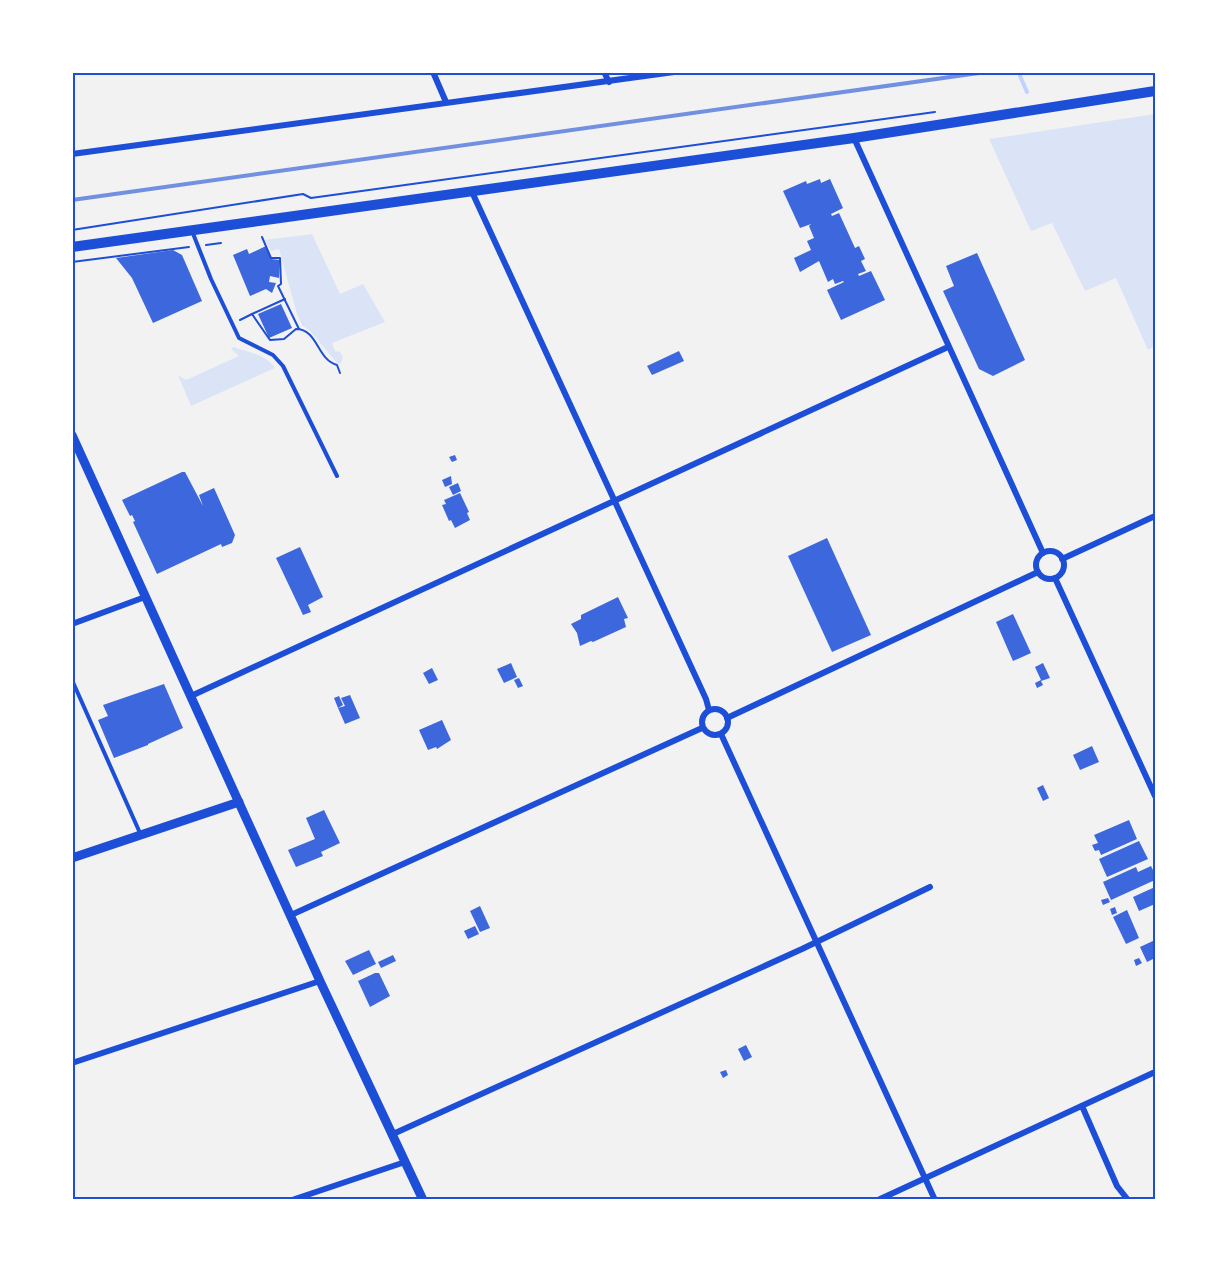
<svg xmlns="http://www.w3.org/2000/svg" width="1227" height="1272" font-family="'Roboto Serif',serif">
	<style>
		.green { fill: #dbe4f7 }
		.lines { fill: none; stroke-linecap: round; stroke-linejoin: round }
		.stream { stroke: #bfd3fe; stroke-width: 4 }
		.building { fill: #3d67dc }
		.path { stroke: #1d4ed8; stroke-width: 2 }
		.service { stroke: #1d4ed8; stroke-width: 4 }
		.minor { stroke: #1d4ed8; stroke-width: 6 }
		.tertiary { stroke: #1d4ed8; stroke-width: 9 }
		.secondary { stroke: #1d4ed8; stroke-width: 10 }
		.rail { stroke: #7290e2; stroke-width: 4 }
		.neatline { fill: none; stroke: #1d4ed8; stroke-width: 2 }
	</style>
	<rect width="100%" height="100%" fill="#f2f2f2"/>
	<g class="green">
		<path d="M1155 114V346L1148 350 1116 278 1085 291 1052 223 1031 231 989 139Z"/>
		<path d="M312 234 340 294 363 284 385 322 332 343 335 351 340 352 343 357 341 363 338 364 310 331 302 325 297 314 279 249 271 251 265 240Z"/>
		<path d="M233 347C247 352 266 354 275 368L191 406 178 375 186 380 239 356 231 349Z"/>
	</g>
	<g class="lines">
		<path class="stream" d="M1020 76 1027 92"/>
	</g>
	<g class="building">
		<path d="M820 179 821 183 830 179 843 208 831 214 832 216 839 213 855 248 859 246 865 259 861 261 866 271 858 274 859 276 871 271 885 300 841 320 827 290 844 282 843 281 835 284 833 279 828 282 819 261 800 272 794 258 811 250 807 241 814 238 809 226 811 224 800 228 783 191 806 181 807 184Z"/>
		<path d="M266 246 271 259 280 260 279 278 270 276 269 282 276 283 272 293 266 289 250 296 233 255 247 249 249 254Z"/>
		<path d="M173 250 182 255 202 301 153 323 132 278 116 258Z"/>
		<path d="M977 253 1025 360 993 376 979 369 943 291 954 286 946 266Z"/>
		<path d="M281 304 292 328 269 338 258 314Z"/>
		<path d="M679 351 684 361 652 375 647 366Z"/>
		<path d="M455 455 457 460 452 462 449 457Z"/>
		<path d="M182 472H185L203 506 199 495 214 488 235 535 232 543 222 547 221 544 157 574 133 522 135 521 132 515 130 516 122 500Z"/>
		<path d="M451 476 452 484 445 487 442 480Z"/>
		<path d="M458 483 461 491 453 495 449 487Z"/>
		<path d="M460 493 469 512 467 513 470 520 455 528 451 520 449 521 442 505 446 504 444 500Z"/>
		<path d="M827 538 871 635 832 652 788 556Z"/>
		<path d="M300 547 323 597 308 605 311 612 303 615 276 558Z"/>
		<path d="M618 597 628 618 624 619 626 627 593 642 591 641 580 646 577 633 571 624 581 619V615Z"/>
		<path d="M1013 614 1031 653 1013 661 996 622Z"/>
		<path d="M511 663 517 677 504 683 497 669Z"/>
		<path d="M1043 663 1050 678 1041 681 1043 685 1037 688 1035 683 1041 680 1035 667Z"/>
		<path d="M432 668 438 680 429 684 423 673Z"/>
		<path d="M519 678 523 686 518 688 514 680Z"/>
		<path d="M164 684 183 728 148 744V745L114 758 98 720 108 716 103 705Z"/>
		<path d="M350 695 360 718 345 724 338 708 345 706 341 698Z"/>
		<path d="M339 696 343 705 338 708 334 698Z"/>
		<path d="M442 720 451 740 437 749 436 747 428 750 419 730Z"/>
		<path d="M1092 746 1099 762 1080 770 1073 755Z"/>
		<path d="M1043 785 1049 798 1043 801 1037 788Z"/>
		<path d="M324 810 340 843 321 852 323 856 296 867 288 850 315 839 306 818Z"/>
		<path d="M1129 820 1137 839 1101 855 1099 850 1095 851 1092 845 1098 843 1094 835Z"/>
		<path d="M1139 841 1148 859 1107 877 1099 859Z"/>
		<path d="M1151 866 1155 874V880L1111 900 1103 882 1136 867 1138 872Z"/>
		<path d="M1155 887V904L1139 911 1133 897Z"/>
		<path d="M1108 898 1110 902 1103 905 1101 900Z"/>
		<path d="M480 906 490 928 480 932 470 911Z"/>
		<path d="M1115 907 1117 913 1112 915 1110 909Z"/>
		<path d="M1127 910 1139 938 1126 944 1113 917Z"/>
		<path d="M475 926 479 934 468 939 464 931Z"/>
		<path d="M1155 940V958L1147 962 1140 947Z"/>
		<path d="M369 950 376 964 353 975 345 961Z"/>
		<path d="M393 955 396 961 381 968 378 962Z"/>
		<path d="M1139 958 1142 963 1136 966 1134 960Z"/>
		<path d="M375 973H379L390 996 370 1007 358 981Z"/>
		<path d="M746 1045 752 1057 744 1061 738 1049Z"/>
		<path d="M726 1070 728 1075 723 1078 720 1072Z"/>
	</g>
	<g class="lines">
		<g class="path">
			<path d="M72 230 303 194 311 198 935 112"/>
			<path d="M262 237 271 258H280L281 284 278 286 299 329"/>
			<path d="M206 245 221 243"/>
			<path d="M72 262 189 247"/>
			<path d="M252 314 285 299"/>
			<path d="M240 320 252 314 270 340 284 339 296 329C318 329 317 360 337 365L340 373"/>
		</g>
		<g class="service">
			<path d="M192 231 211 279 239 338 273 355 283 366 337 476"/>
			<path d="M72 680 140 833"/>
		</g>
		<g class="minor">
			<path d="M433 72 446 102"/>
			<path d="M604 72 609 82"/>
			<path d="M854 138 1043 553"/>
			<path d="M72 154 674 72"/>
			<path d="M472 192 706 699 709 710"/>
			<circle cx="1050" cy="565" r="14"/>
			<path d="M1062 559 1155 516"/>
			<path d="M1055 578 1155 796"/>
			<path d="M72 624 145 597"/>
			<path d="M191 696 948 347"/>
			<circle cx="715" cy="722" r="13"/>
			<path d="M727 718 1038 572"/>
			<path d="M721 734 935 1200"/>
			<path d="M291 915 702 728"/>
			<path d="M72 1063 320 981"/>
			<path d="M1082 1106 1117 1186 1128 1200"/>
			<path d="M393 1134 802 949 930 887"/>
			<path d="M292 1200 405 1162"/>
			<path d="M878 1200 1155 1072"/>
		</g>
		<g class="tertiary">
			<path d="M72 435 320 981 423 1200"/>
			<path d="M72 858 239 802"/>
		</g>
		<path class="secondary" d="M72 247 854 138 1155 91"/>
		<path class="rail" d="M72 200 986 72"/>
	</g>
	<rect width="1227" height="1272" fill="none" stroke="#ffffff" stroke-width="147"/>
	<rect x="74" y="74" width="1080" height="1124" class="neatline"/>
</svg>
